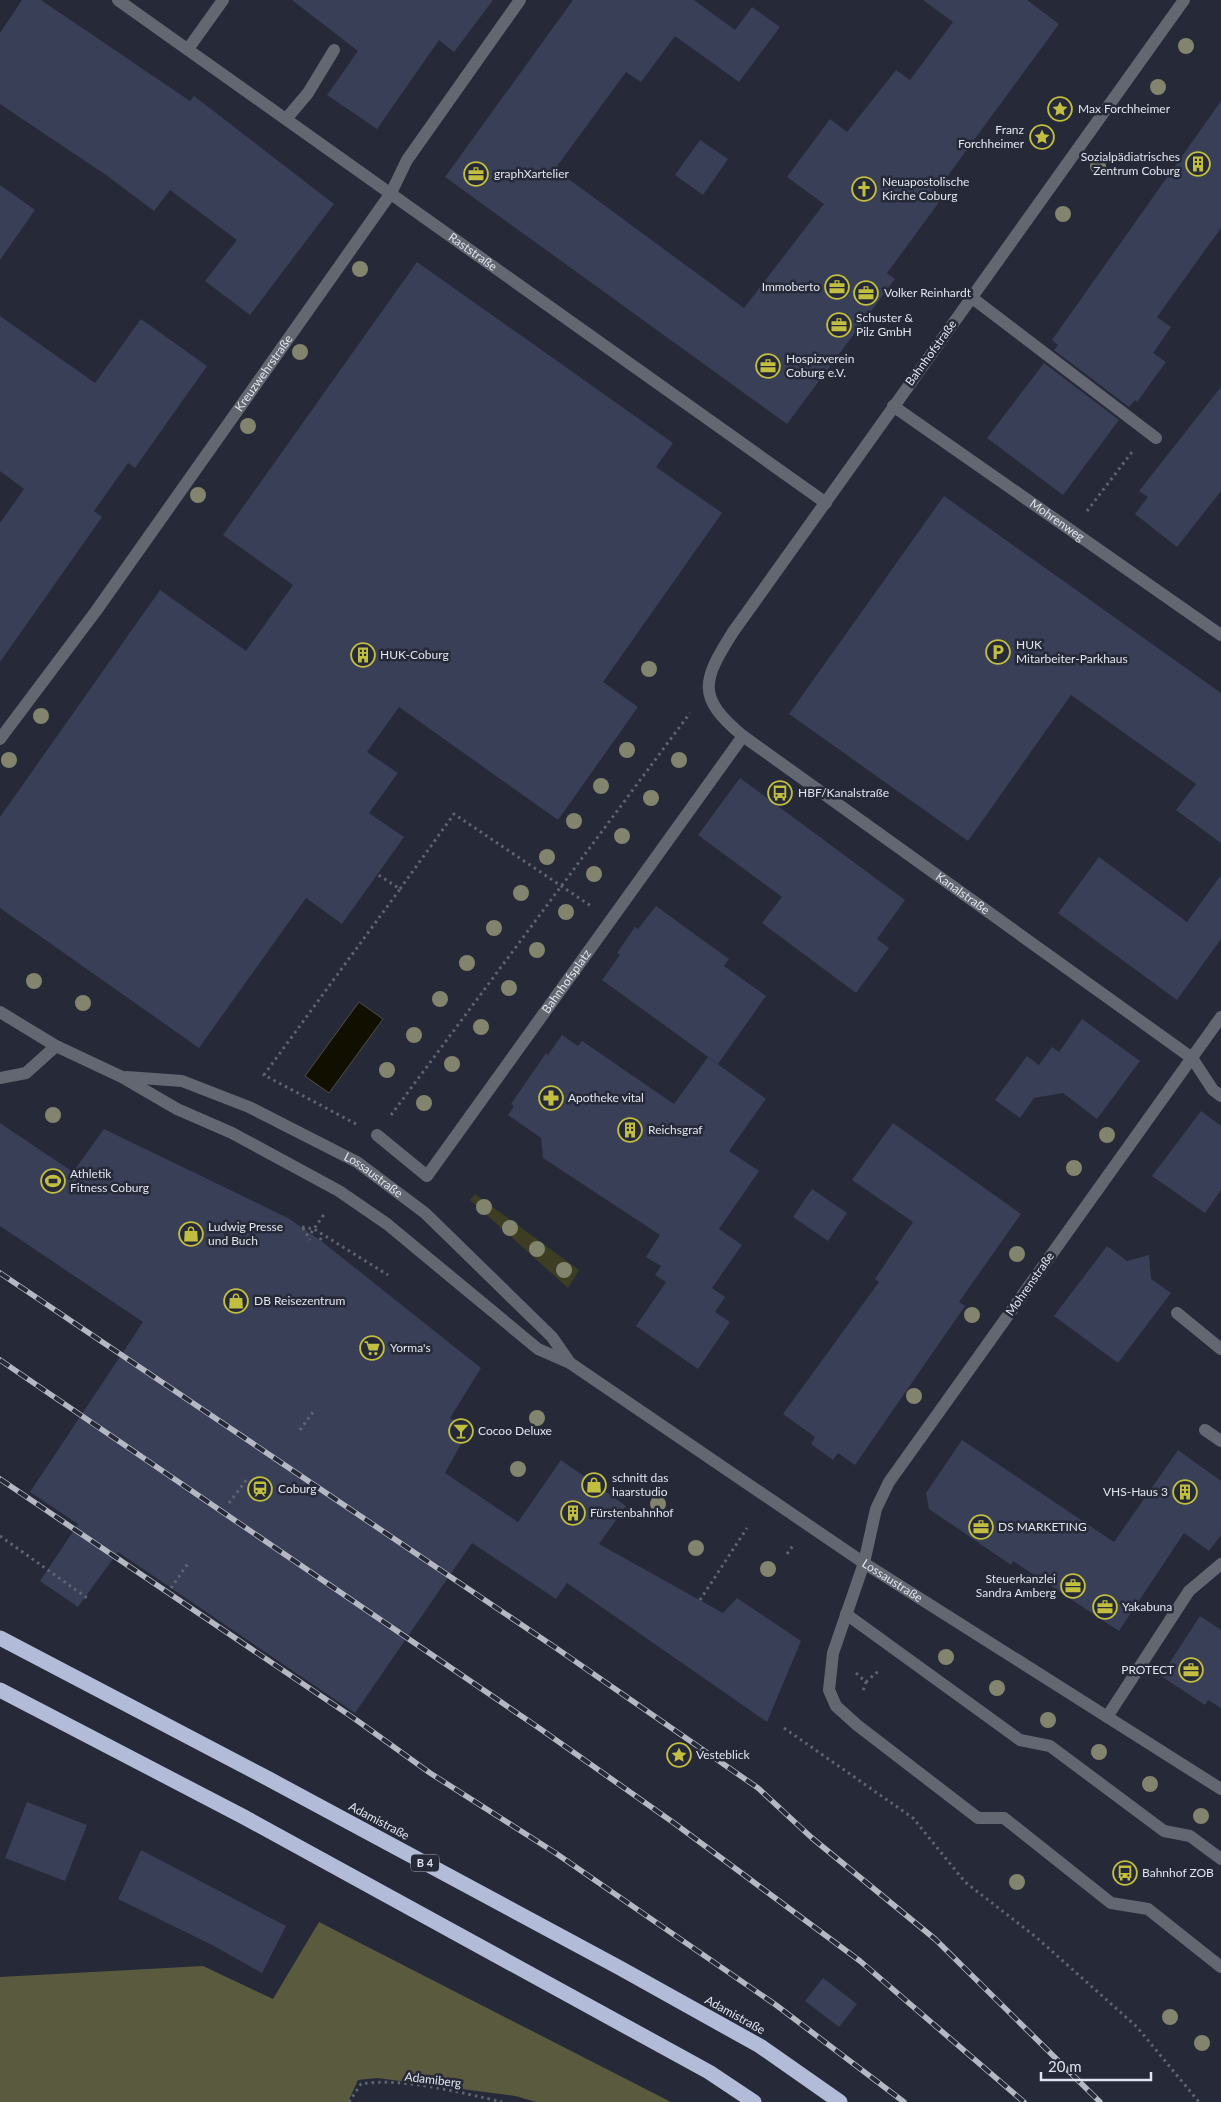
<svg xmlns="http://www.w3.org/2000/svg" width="1221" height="2102" font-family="Lato,sans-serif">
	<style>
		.green { fill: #3d3d24 }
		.forest { fill: #5a5a3f }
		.water { fill: #111000; stroke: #4f5047 }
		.building { fill: #383f57 }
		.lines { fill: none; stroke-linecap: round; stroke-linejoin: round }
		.path { stroke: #606471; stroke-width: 3; stroke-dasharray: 2.5 4; stroke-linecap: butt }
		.minor { stroke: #636772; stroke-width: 12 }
		.highway { stroke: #b2bbd8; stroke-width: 15 }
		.rail-casing { stroke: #b4b8c3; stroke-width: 5.5 }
		.rail { stroke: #252938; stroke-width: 4; stroke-dasharray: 11; stroke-linecap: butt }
		.tree { fill: #82846d }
		.labels { text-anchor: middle; stroke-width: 5; stroke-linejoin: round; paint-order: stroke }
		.shield { fill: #252938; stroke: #a8acb7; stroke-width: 1 }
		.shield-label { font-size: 11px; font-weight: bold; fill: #e0e4ee }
		.poi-label { font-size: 12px; fill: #e0e4ee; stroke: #252938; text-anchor: start }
		.street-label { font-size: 12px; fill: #e0e4ee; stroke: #252938 }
	</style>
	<rect width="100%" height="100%" fill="#252938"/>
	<path class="green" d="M475 1194 579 1270 568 1288 470 1200Z"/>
	<path class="forest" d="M319 1922 671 2102H536L515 2096 377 2078 358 2080 348 2102H0V1977L203 1966 273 1999Z"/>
	<path class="water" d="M359 1002 383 1019 329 1093 305 1076Z"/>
	<g class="building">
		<path d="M22 0H41L190 101 194 96 334 204 250 315 205 281 237 240 170 190 154 211 106 175 0 104V33Z"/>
		<path d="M292 0H493L454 52 439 40 377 129 327 95 358 51Z"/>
		<path d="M573 0H694L735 30 752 7 780 27 739 82 675 36 641 82 626 72 555 169 744 308 824 204 787 177 830 119 847 132 896 70 910 80 953 22 923 0H1027L1059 24 933 196 940 201 887 273 895 279 787 424 445 177Z"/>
		<path d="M1221 101V228L1157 317 1171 327 1153 353 1166 362 1137 402 1135 400 1129 407 1054 350 1058 345 1052 340Z"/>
		<path d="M700 140 728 159 703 195 675 175Z"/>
		<path d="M0 185 35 210 0 260Z"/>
		<path d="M417 262 673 443 656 467 722 513 603 682 638 707 558 820 399 707 367 752 398 773 369 813 404 837 342 924 306 898 199 1048 0 908V817L160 590 246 651 293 585 223 535Z"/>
		<path d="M0 316 95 383 141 319 207 366 135 468 128 463 94 511 102 517 0 662V523L24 489 0 471Z"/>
		<path d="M1044 363 1119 420 1063 495 987 438Z"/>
		<path d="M1221 387V491L1177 547 1135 514 1148 497 1139 491Z"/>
		<path d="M944 496 1221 693V843L1176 810 1196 784 1071 695 968 841 789 714Z"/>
		<path d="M740 778 905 900 877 939 889 948 856 993 762 923 782 897 698 835Z"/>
		<path d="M1099 857 1187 922 1221 875V939L1177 1000 1058 913Z"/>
		<path d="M656 906 729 959 724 966 766 996 718 1064 602 980 620 955 617 953 635 927 638 929Z"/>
		<path d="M1082 1019 1140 1061 1097 1119 1063 1093 1034 1098 1020 1118 995 1100 1027 1056 1039 1065 1052 1047 1059 1052Z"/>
		<path d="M562 1035 578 1046 582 1041 674 1104 708 1057 766 1099 729 1151 759 1171 719 1229 742 1245 712 1288 725 1297 715 1312 730 1322 698 1369 636 1326 666 1282 655 1275 661 1266 646 1257 660 1235 543 1158 541 1138 508 1115 514 1106 511 1104 546 1053 548 1055Z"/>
		<path d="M1201 1111 1221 1126V1190L1205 1213 1152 1176Z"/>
		<path d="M0 1123 73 1172 104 1129 288 1218 320 1240 481 1368 450 1418 470 1428 445 1473 518 1522 561 1460 626 1506 599 1544 723 1613 737 1598 801 1641 767 1722 567 1583 556 1599 472 1543 355 1713 118 1552 78 1607 40 1581 78 1524 30 1492 143 1322 0 1226Z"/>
		<path d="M893 1123 1021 1214 959 1302 965 1306 855 1465 838 1453 833 1460 811 1444 815 1437 783 1414 879 1282 875 1279 913 1222 852 1180Z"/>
		<path d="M812 1189 847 1213 828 1241 793 1217Z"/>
		<path d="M1107 1246 1127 1261 1149 1255 1151 1279 1171 1293 1118 1363 1054 1316Z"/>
		<path d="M962 1440 1114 1542 1178 1450 1221 1481V1535L1209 1551 1184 1533 1119 1631 1013 1561 1011 1565 929 1509 926 1493Z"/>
		<path d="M1200 1616 1221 1630V1708L1208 1700 1205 1705 1161 1676Z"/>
		<path d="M27 1802 87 1825 65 1881 5 1858Z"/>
		<path d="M141 1850 286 1926 262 1973 214 1946 118 1899Z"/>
		<path d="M823 1978 857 2004 839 2027 805 2001Z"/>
	</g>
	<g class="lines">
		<g class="path">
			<path d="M1087 511 1132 452"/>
			<path d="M400 889 454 814 591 906"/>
			<path d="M391 1115 690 713"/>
			<path d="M356 1124 264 1075 400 889 377 874"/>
			<path d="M302 1227 314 1229 388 1275"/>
			<path d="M303 1228 310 1240"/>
			<path d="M311 1233 325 1213"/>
			<path d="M320 1240 323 1235"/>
			<path d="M300 1430 313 1412"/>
			<path d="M229 1503 247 1479"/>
			<path d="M0 1536 90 1600"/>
			<path d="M787 1554 794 1544"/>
			<path d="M171 1588 189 1562"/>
			<path d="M700 1600 747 1528"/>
			<path d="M856 1673 866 1682 862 1694"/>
			<path d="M866 1682 876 1673 880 1671"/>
			<path d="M784 1728 913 1818 965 1882 1036 1937 1137 2027 1199 2102"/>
			<path d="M349 2102 361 2084C399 2077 464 2093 502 2102"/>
		</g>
		<g class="minor">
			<path id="s1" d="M118 0 826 503"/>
			<path id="s2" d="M1184 0 733 632C702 681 696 697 743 736L1192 1058 1213 1090 1221 1096"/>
			<path d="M188 49 223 0"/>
			<path d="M286 119 308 93 334 50"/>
			<path d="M971 297 1156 438"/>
			<path id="s3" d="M893 406 1221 635"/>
			<path id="s4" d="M0 739 96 611 391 193 407 160 520 0"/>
			<path id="s5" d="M0 1012 56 1046 122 1077 177 1109 232 1133 339 1191 387 1224 538 1349 570 1363 864 1563 1221 1789"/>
			<path d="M1221 1017 889 1482 876 1509 864 1563 833 1653 829 1690 836 1706 857 1725 978 1818H1004L1111 1903 1148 1909 1221 1967"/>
			<path id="s6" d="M127 1077 182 1081 249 1107 357 1162 425 1213 552 1337 570 1363"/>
			<path d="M0 1078 26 1073 56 1046"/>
			<path id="s7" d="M377 1135 427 1176 743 736"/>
			<path d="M1177 1313 1221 1349"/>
			<path d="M1205 1430 1221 1441"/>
			<path d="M846 1614 1020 1740 1050 1746 1164 1831 1190 1836 1221 1859"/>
			<path d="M1107 1717 1189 1591 1221 1564"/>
		</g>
		<g class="highway">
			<path d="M0 1638 267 1778 620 1968 760 2046 840 2102"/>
			<path d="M0 1690 244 1817 709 2072 754 2102"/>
		</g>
		<g class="rail-casing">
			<g id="rail">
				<path d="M0 1273 556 1648 758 1788 812 1838 935 1939 1100 2102"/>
				<path d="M0 1360 539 1728 674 1823 860 1961 1024 2102"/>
				<path d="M0 1479 355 1719 430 1773 554 1852 776 2005 904 2102"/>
			</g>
		</g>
		<use href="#rail" class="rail"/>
	</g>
	<g class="tree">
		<circle cx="1186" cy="46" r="8"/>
		<circle cx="1158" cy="87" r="8"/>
		<circle cx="1098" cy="166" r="8"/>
		<circle cx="1063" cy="214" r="8"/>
		<circle cx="360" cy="269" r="8"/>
		<circle cx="300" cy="352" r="8"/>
		<circle cx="248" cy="426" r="8"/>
		<circle cx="198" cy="495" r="8"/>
		<circle cx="649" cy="669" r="8"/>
		<circle cx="41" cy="716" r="8"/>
		<circle cx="627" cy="750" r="8"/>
		<circle cx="9" cy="760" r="8"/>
		<circle cx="679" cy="760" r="8"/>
		<circle cx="601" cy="786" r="8"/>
		<circle cx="651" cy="798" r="8"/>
		<circle cx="574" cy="821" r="8"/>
		<circle cx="622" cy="836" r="8"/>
		<circle cx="547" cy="857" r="8"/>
		<circle cx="594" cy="874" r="8"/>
		<circle cx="521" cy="893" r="8"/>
		<circle cx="566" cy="912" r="8"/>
		<circle cx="494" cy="928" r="8"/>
		<circle cx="537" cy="950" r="8"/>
		<circle cx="467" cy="963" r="8"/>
		<circle cx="34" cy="981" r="8"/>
		<circle cx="509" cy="988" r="8"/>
		<circle cx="440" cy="999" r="8"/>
		<circle cx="83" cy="1003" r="8"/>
		<circle cx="481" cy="1027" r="8"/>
		<circle cx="414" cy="1035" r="8"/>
		<circle cx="452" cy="1064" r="8"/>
		<circle cx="387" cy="1070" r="8"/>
		<circle cx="424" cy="1103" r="8"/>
		<circle cx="53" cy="1115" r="8"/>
		<circle cx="1107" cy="1135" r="8"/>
		<circle cx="1074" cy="1168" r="8"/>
		<circle cx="484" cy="1207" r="8"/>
		<circle cx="510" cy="1228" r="8"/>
		<circle cx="537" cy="1249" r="8"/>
		<circle cx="1017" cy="1254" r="8"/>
		<circle cx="564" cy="1270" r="8"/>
		<circle cx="972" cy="1315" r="8"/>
		<circle cx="914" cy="1396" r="8"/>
		<circle cx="537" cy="1418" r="8"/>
		<circle cx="518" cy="1469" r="8"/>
		<circle cx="658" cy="1504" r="8"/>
		<circle cx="696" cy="1548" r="8"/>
		<circle cx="768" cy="1569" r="8"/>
		<circle cx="946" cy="1657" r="8"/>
		<circle cx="997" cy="1688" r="8"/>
		<circle cx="1048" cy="1720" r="8"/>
		<circle cx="1099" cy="1752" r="8"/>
		<circle cx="1150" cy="1784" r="8"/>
		<circle cx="1201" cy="1816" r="8"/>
		<circle cx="1017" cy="1882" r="8"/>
		<circle cx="1170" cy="2017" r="8"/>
		<circle cx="1202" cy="2043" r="8"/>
	</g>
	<defs>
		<g id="sight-ring" transform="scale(1.25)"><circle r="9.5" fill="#252938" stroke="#c1be40" stroke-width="1.5"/><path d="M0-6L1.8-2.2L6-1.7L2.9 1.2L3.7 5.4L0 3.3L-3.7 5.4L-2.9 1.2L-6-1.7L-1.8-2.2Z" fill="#c1be40"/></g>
		<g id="building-ring" transform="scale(1.25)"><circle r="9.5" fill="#252938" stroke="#c1be40" stroke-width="1.5"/><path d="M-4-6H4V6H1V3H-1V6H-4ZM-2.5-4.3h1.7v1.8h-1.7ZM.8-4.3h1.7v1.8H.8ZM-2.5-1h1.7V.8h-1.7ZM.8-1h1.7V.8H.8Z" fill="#c1be40"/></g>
		<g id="office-ring" transform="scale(1.25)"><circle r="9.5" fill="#252938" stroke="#c1be40" stroke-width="1.5"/><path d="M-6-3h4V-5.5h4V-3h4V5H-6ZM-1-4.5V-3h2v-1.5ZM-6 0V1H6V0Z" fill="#c1be40"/></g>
		<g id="church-ring" transform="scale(1.25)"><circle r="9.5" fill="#252938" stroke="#c1be40" stroke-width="1.5"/><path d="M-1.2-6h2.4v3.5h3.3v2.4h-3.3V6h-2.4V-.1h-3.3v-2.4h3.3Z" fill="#c1be40"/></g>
		<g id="parking-ring" transform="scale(1.25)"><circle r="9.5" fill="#252938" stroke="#c1be40" stroke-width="1.5"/><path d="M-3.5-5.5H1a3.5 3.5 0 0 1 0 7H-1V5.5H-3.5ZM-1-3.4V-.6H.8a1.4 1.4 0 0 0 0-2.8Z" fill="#c1be40"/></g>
		<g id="bus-ring" transform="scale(1.25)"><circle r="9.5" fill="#252938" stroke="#c1be40" stroke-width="1.5"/><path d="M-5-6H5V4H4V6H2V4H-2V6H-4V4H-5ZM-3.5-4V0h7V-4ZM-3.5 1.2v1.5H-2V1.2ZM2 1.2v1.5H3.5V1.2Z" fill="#c1be40"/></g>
		<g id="pharmacy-ring" transform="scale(1.25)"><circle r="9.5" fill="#252938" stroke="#c1be40" stroke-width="1.5"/><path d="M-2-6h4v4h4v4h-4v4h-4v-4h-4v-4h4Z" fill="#c1be40"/></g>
		<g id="stadium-ring" transform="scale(1.25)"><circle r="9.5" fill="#252938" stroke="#c1be40" stroke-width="1.5"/><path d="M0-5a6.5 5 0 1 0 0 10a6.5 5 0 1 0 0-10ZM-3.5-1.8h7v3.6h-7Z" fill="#c1be40"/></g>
		<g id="shop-ring" transform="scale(1.25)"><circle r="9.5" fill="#252938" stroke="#c1be40" stroke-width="1.5"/><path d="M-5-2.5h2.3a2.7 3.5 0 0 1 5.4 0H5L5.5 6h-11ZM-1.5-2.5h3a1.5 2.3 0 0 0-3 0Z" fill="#c1be40"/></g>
		<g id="supermarket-ring" transform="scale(1.25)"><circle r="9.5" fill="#252938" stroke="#c1be40" stroke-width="1.5"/><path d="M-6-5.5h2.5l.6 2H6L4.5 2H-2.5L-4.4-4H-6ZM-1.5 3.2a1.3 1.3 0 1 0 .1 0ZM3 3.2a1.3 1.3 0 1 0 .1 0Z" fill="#c1be40"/></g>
		<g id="bar-ring" transform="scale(1.25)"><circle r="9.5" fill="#252938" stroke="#c1be40" stroke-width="1.5"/><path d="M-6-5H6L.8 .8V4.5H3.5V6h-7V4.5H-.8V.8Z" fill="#c1be40"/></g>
		<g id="station-ring" transform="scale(1.25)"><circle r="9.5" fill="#252938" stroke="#c1be40" stroke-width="1.5"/><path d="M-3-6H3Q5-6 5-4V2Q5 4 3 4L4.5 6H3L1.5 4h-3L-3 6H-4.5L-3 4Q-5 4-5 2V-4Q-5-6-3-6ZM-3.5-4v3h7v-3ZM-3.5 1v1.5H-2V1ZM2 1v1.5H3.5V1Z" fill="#c1be40"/></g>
	</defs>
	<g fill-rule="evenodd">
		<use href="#sight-ring" x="1060" y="109"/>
		<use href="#sight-ring" x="1042" y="137"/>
		<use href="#building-ring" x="1198" y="164"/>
		<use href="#office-ring" x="476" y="174"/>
		<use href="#church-ring" x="864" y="189"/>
		<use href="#office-ring" x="837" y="287"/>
		<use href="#office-ring" x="866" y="293"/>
		<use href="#office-ring" x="839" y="325"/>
		<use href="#office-ring" x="768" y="366"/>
		<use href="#parking-ring" x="998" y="652"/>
		<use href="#building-ring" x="363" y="655"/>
		<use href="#bus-ring" x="780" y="793"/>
		<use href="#pharmacy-ring" x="551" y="1098"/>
		<use href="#building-ring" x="630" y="1130"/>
		<use href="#stadium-ring" x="53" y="1181"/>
		<use href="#shop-ring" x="191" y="1234"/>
		<use href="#shop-ring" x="236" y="1301"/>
		<use href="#supermarket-ring" x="372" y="1348"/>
		<use href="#bar-ring" x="461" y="1431"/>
		<use href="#shop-ring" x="594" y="1485"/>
		<use href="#station-ring" x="260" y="1489"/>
		<use href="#building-ring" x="1185" y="1492"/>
		<use href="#building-ring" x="573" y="1513"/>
		<use href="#office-ring" x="981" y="1527"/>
		<use href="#office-ring" x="1073" y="1586"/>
		<use href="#office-ring" x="1105" y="1607"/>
		<use href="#office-ring" x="1191" y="1670"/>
		<use href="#sight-ring" x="679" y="1755"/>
		<use href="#bus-ring" x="1125" y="1873"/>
	</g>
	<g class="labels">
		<rect class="shield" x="411" y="1854.5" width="28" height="17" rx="4"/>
		<g class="shield-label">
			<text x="425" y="1867">B 4</text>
		</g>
		<g class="poi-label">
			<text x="1078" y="113">Max Forchheimer</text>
			<text x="1024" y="134" text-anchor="end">Franz<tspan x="1024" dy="14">Forchheimer</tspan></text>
			<text x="1180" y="161" text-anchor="end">Sozialpädiatrisches<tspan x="1180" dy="14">Zentrum Coburg</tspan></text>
			<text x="494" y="178">graphXartelier</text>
			<text x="882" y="186">Neuapostolische<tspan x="882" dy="14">Kirche Coburg</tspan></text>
			<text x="820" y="291" text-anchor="end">Immoberto</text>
			<text x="884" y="297">Volker Reinhardt</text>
			<text x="856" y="322">Schuster &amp;<tspan x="856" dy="14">Pilz GmbH</tspan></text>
			<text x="786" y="363">Hospizverein<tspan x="786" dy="14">Coburg e.V.</tspan></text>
			<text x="1016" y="649">HUK<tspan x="1016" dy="14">Mitarbeiter-Parkhaus</tspan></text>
			<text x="380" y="659">HUK-Coburg</text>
			<text x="798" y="797">HBF/Kanalstraße</text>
			<text x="568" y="1102">Apotheke vital</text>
			<text x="648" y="1134">Reichsgraf</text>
			<text x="70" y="1178">Athletik<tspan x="70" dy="14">Fitness Coburg</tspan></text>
			<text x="208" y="1231">Ludwig Presse<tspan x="208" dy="14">und Buch</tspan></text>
			<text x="254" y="1305">DB Reisezentrum</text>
			<text x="390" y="1352">Yorma's</text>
			<text x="478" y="1435">Cocoo Deluxe</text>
			<text x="612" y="1482">schnitt das<tspan x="612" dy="14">haarstudio</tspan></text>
			<text x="278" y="1493">Coburg</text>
			<text x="1168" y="1496" text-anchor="end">VHS-Haus 3</text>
			<text x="590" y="1517">Fürstenbahnhof</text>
			<text x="998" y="1531">DS MARKETING</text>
			<text x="1056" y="1583" text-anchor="end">Steuerkanzlei<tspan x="1056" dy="14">Sandra Amberg</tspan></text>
			<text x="1122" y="1611">Yakabuna</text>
			<text x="1174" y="1674" text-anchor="end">PROTECT</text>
			<text x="696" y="1759">Vesteblick</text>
			<text x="1142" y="1877">Bahnhof ZOB</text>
		</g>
		<g class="street-label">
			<text dy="4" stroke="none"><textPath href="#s1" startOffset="435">Raststraße</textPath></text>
			<text transform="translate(931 353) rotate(-54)" y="4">Bahnhofstraße</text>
			<text dy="4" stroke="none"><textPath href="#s4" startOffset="451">Kreuzwehrstraße</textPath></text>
			<text dy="4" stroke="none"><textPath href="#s3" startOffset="200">Mohrenweg</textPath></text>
			<text dy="4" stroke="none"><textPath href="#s2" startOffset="1169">Kanalstraße</textPath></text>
			<text dy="4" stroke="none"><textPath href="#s7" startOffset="304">Bahnhofsplatz</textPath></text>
			<text dy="4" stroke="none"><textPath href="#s6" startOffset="269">Lossaustraße</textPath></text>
			<text transform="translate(1030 1284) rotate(-55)" y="4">Mohrenstraße</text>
			<text dy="4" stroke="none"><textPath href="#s5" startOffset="1062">Lossaustraße</textPath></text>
			<text transform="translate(379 1821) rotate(28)" y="4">Adamistraße</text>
			<text transform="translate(735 2015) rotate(29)" y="4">Adamistraße</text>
			<text transform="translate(433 2080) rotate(7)" y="4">Adamiberg</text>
		</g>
	</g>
	<path d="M1041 2072v8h110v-8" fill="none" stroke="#e0e4ee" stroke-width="2.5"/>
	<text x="1048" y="2072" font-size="15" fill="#e0e4ee" stroke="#252938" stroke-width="4" paint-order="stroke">20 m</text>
</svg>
